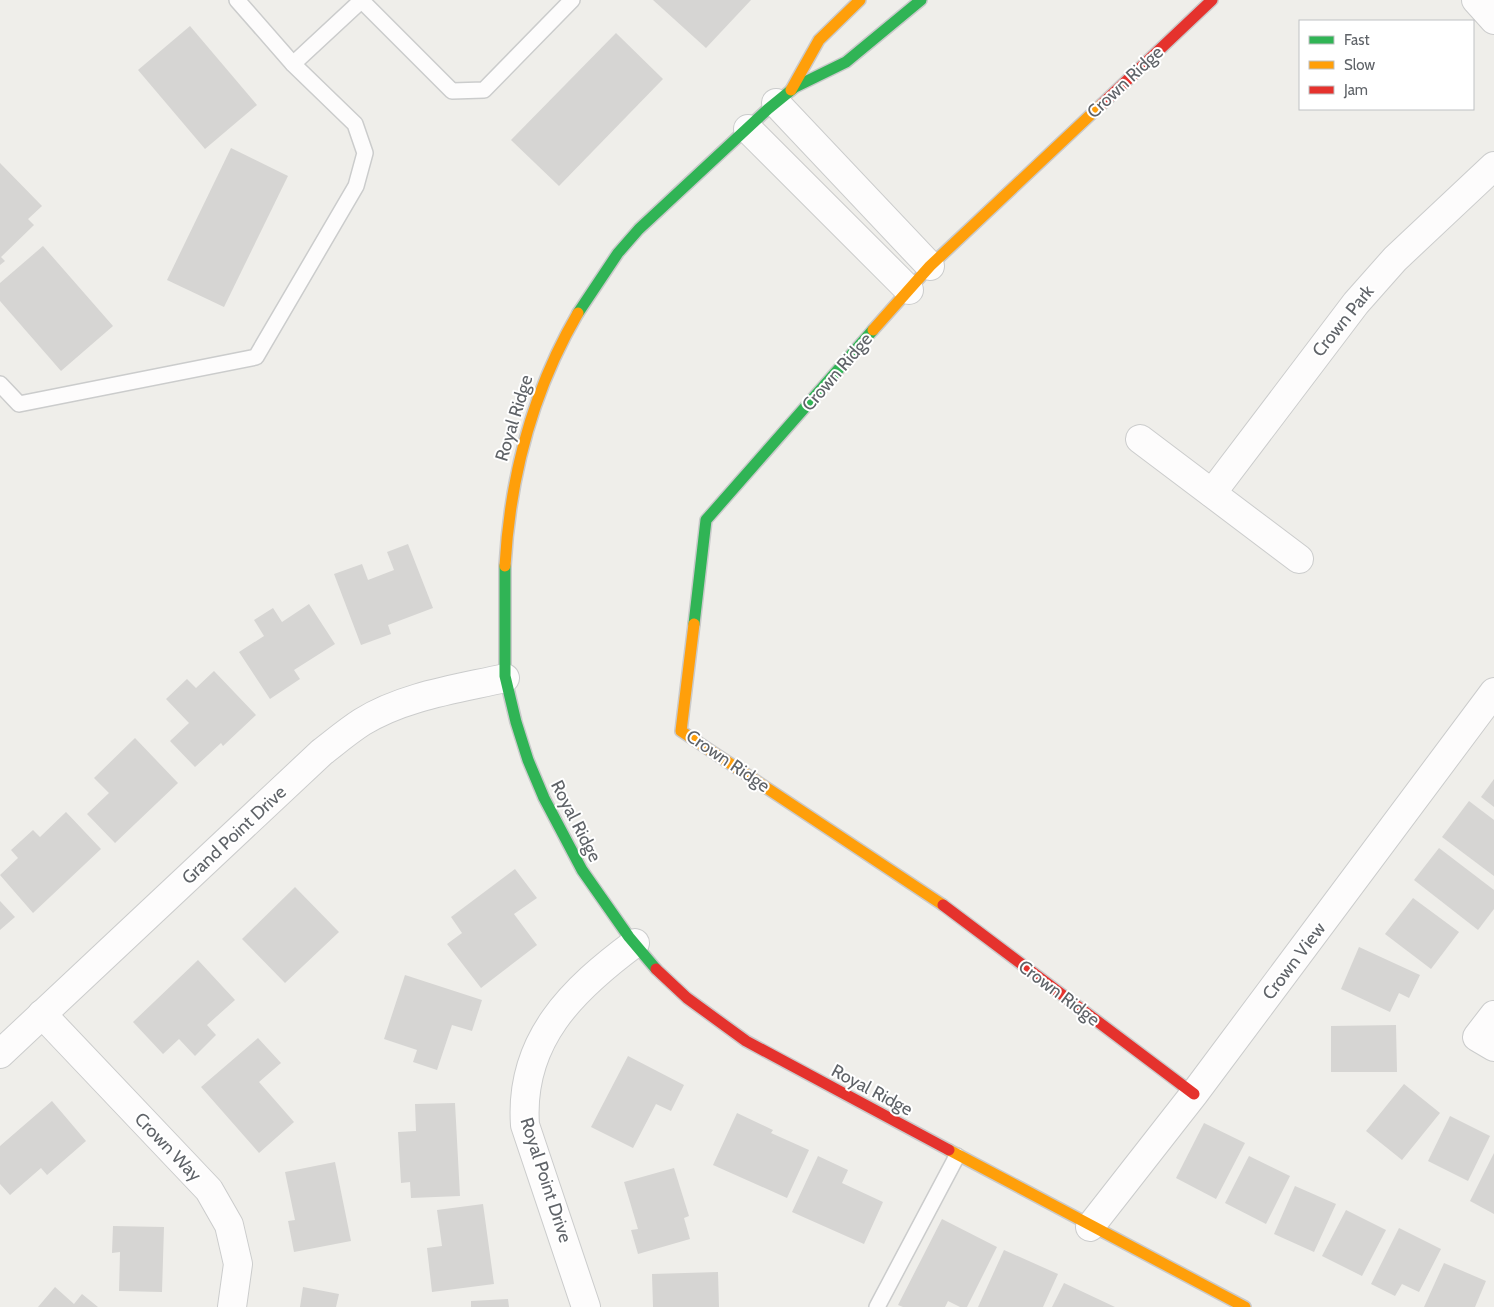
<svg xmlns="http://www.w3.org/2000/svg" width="1494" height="1307" font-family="Cabin,sans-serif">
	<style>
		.building { fill: #d6d5d3 }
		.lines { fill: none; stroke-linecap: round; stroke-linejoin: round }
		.lane-casing { stroke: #cbcccc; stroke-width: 18 }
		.street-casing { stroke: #cbcccc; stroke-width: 30 }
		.fast-casing { stroke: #cacacb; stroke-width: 14 }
		.slow-casing { stroke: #cacacb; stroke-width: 14 }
		.jam-casing { stroke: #cacacb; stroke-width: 14 }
		.lane { stroke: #fdfcfc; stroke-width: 15 }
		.street { stroke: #fdfcfc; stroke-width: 28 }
		.fast { stroke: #30b455; stroke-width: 11 }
		.slow { stroke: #ff9f0a; stroke-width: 11 }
		.jam { stroke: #e5322d; stroke-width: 11 }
		.labels { text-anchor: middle; stroke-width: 4; stroke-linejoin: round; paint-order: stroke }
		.street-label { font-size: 18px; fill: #5f6368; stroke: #fff }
	</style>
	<rect width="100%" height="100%" fill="#efeeea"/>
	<g class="building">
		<path d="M653 0H751L706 48Z"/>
		<path d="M190 26 257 105 205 149 138 70Z"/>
		<path d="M616 33 663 79 559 186 511 140Z"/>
		<path d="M231 148 288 176 224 307 167 280Z"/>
		<path d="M0 163 42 206 28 219 34 225 1 257 5 261 0 265Z"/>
		<path d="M43 246 113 326 61 371 0 301V283Z"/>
		<path d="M408 544 433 608 388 625 391 634 361 645 334 574 362 564 368 580 394 570 387 552Z"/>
		<path d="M309 604 335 644 294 670 300 679 270 699 239 652 264 636 254 620 273 608 282 622Z"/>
		<path d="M214 671 256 715 223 746 221 743 195 767 170 741 189 723 166 699 187 679 196 688Z"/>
		<path d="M135 738 178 783 115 843 87 814 109 793 94 778Z"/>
		<path d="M1494 779V807L1481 797Z"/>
		<path d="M1469 801 1494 820V876L1442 837Z"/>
		<path d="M66 812 101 849 33 913 0 875 18 858 11 850 33 830 40 837Z"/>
		<path d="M1439 848 1494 890V909L1478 930 1414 880Z"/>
		<path d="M515 869 537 898 514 914 537 945 481 988 447 944 462 933 451 917Z"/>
		<path d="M295 887 339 932 285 983 242 939Z"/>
		<path d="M1413 898 1459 932 1431 969 1385 934Z"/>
		<path d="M0 901 15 917 0 930Z"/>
		<path d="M1359 947 1420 975 1409 998 1399 993 1390 1012 1341 989Z"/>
		<path d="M198 960 235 1000 207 1025 216 1035 195 1056 179 1039 163 1054 133 1022Z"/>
		<path d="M405 975 482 1000 472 1031 452 1025 437 1070 413 1062 417 1050 384 1039Z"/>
		<path d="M1396 1025 1397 1072H1331V1026Z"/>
		<path d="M258 1038 281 1063 259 1082 294 1122 259 1153 201 1087Z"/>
		<path d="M628 1056 684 1085 671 1111 656 1104 633 1148 591 1127Z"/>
		<path d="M1404 1084 1440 1113 1402 1160 1366 1131Z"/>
		<path d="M52 1101 86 1141 47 1175 41 1168 10 1195 0 1184V1146Z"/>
		<path d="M455 1103 460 1196 411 1198 410 1182 401 1183 398 1132 416 1131 415 1104Z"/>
		<path d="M737 1113 773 1130 771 1133 809 1150 787 1198 713 1165Z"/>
		<path d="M1450 1116 1490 1136 1468 1181 1428 1161Z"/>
		<path d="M1204 1123 1245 1143 1216 1199 1176 1178Z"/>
		<path d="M1494 1153V1214L1470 1201Z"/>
		<path d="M818 1156 848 1170 842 1183 883 1202 864 1244 792 1212Z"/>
		<path d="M1249 1156 1290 1176 1266 1224 1225 1203Z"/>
		<path d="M335 1162 351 1241 294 1252 288 1221 295 1220 285 1172Z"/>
		<path d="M674 1168 689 1216 684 1218 690 1239 638 1254 631 1230 638 1229 624 1182Z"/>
		<path d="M1295 1186 1336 1204 1314 1252 1274 1234Z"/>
		<path d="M483 1204 494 1284 432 1292 427 1248 442 1246 437 1210Z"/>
		<path d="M1346 1210 1386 1230 1362 1276 1322 1256Z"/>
		<path d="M942 1219 997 1247 967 1307H960L948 1301 945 1307H903L898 1305Z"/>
		<path d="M113 1226 164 1227 162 1292 119 1291 120 1252 112 1253Z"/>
		<path d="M1399 1228 1441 1249 1419 1292 1402 1284 1395 1296 1371 1284Z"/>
		<path d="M1004 1250 1058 1274 1043 1307H978Z"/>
		<path d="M1444 1263 1486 1281 1475 1307H1424Z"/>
		<path d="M718 1272 719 1307H653L652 1274Z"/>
		<path d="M1064 1283 1115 1307H1052Z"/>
		<path d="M55 1287 74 1304 82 1294 98 1307H38Z"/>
		<path d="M303 1287 339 1294 336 1307H300Z"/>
		<path d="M508 1299 509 1307H471V1301Z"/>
	</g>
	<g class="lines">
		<g class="lane-casing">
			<g id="lane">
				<path d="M361 0 452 91 484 90 572 0"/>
				<path d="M293 64 362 0"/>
				<path d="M0 384 19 404 256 357 356 186 365 153 355 124 293 64 237 0"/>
				<path d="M877 1307 957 1156"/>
			</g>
		</g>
		<g class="street-casing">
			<g id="street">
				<path d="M1476 0 1494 20"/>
				<path d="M776 103 930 266"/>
				<path d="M748 129 909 290"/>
				<path d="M1140 439 1299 559"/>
				<path d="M1212 493 1356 303 1395 259 1494 166"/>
				<path d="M42 1014 209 1190 229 1225 238 1264 232 1307"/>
				<path d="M1494 1015 1477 1037 1494 1047"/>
				<path d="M0 1054 322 752C335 742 348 731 362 722 404 696 457 689 505 678"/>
				<path d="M1090 1227 1194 1094 1494 692"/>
				<path d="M586 1307 525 1125C519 1040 573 989 635 943"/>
			</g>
		</g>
		<g class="fast-casing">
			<g id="fast">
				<path d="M578 313 618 253 639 229 768 109 795 87 846 62 921 0"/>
				<path d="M505 566V676L516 722 528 760 544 798 582 870 629 937 656 969"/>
				<path d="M694 624 706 520 873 330"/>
			</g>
		</g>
		<g class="slow-casing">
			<g id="slow">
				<path d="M791 90 819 40 860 0"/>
				<path d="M873 330 930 266 1102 104"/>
				<path d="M505 566C510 475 532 392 578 313"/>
				<path d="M694 624 681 731 943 905"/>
				<path d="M949 1150 1245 1307"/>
			</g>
		</g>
		<g class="jam-casing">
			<g id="jam">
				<path d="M1102 104 1212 0"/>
				<path d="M943 905 1194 1094"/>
				<path d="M656 969 687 998 746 1041 949 1150"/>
			</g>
		</g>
		<use href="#lane" class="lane"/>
		<use href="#street" class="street"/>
		<use href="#fast" class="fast"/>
		<use href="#slow" class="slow"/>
		<use href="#jam" class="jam"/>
	</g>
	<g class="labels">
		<g class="street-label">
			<text transform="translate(1125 82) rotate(-43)" y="6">Crown Ridge</text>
			<text transform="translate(1343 321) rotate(-51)" y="6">Crown Park</text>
			<text transform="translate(837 372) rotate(-49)" y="6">Crown Ridge</text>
			<text transform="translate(514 418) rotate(-73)" y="6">Royal Ridge</text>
			<text transform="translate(728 761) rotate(34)" y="6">Crown Ridge</text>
			<text transform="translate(576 821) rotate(63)" y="6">Royal Ridge</text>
			<text transform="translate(234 835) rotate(-43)" y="6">Grand Point Drive</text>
			<text transform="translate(1294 961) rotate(-53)" y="6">Crown View</text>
			<text transform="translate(1059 993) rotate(37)" y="6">Crown Ridge</text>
			<text transform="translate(872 1090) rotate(28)" y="6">Royal Ridge</text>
			<text transform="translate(168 1147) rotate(46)" y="6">Crown Way</text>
			<text transform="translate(546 1180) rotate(72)" y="6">Royal Point Drive</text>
		</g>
	</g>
	<rect x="1299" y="20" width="175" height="90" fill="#ffffff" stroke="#bfc1c3"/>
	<rect x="1309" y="36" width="25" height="8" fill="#30b455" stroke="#bfc1c3"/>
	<text x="1344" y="45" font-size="15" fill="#5f6368">Fast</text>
	<rect x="1309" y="61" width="25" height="8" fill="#ff9f0a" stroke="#bfc1c3"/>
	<text x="1344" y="70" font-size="15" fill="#5f6368">Slow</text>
	<rect x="1309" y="86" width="25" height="8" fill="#e5322d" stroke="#bfc1c3"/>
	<text x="1344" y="95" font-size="15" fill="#5f6368">Jam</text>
</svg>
